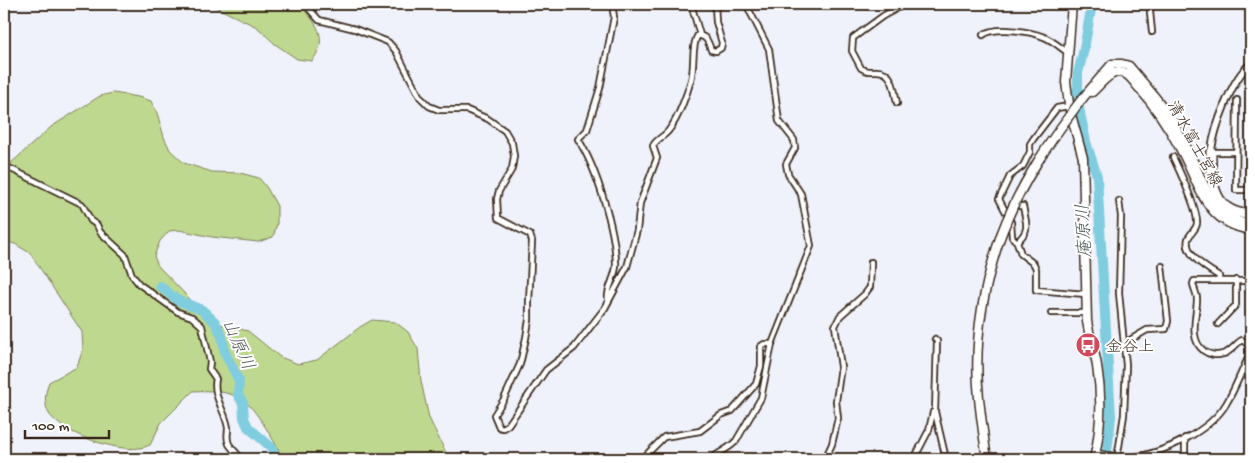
<svg xmlns="http://www.w3.org/2000/svg" width="1255" height="463" viewBox="0 0 1255 463" font-family="'Gochi Hand','Klee One',sans-serif">
<style>
.green{fill:#bfd88f;stroke:#7d8156}
.lines{fill:none;stroke-linecap:round;stroke-linejoin:round}
.river{stroke:#81cde0;stroke-width:10}
.minor-casing{stroke:#3b2a1e;stroke-width:8}
.tertiary-casing{stroke:#3b2a1e;stroke-width:9}
.primary-casing{stroke:#3b2a1e;stroke-width:11}
.motorway-casing{stroke:#3b2a1e;stroke-width:12}
.minor{stroke:#fff;stroke-width:4.5}
.tertiary{stroke:#fff;stroke-width:5.5}
.primary{stroke:#fff;stroke-width:8}
.motorway{stroke:#fff;stroke-width:9}
.primary-bridge-casing{stroke:#3b2a1e;stroke-width:11;stroke-linecap:butt}
.primary-bridge{stroke:#fff;stroke-width:8}
.labels{text-anchor:middle;stroke-width:4;stroke-linejoin:round;paint-order:stroke}
.street-label{font-size:16px;fill:#3b2a1e;stroke:#fff}
.poi-label{font-size:16px;fill:#3b2a1e;stroke:#fff;text-anchor:start}
.water-label{font-size:18px;font-style:italic;fill:#505b58;stroke:#fff}
</style>
<rect width="100%" height="100%" fill="#eff1fb"/>
<filter id="ink" filterUnits="userSpaceOnUse"><feTurbulence type="fractalNoise" baseFrequency=".02" numOctaves="2"/><feDisplacementMap in="SourceGraphic" scale="10" xChannelSelector="R" yChannelSelector="G"/><feConvolveMatrix kernelMatrix="1 2 1 2 8 2 1 2 1" color-interpolation-filters="sRGB"/></filter>
<g filter="url(#ink)">
<path class="green" d="M209 4H299C316 23 330 37 312 61L297 59 275 44 257 27Z
M113 93 138 97 151 101 157 113 164 137 170 150 184 163 212 172 240 173 259 178 267 188 277 206V224L273 237 258 242 212 237 179 230 169 231 160 241 154 256 158 266 184 293 199 312 212 322 248 331 280 357 298 364 317 360 360 327 372 320 395 322 408 332 418 349 421 381 429 418 449 459H283C277 445 255 407 242 399 228 391 208 390 193 391L161 423 150 445C147 446 143 448 139 448 117 452 59 433 48 412 44 402 45 392 49 382L77 367 83 349 82 332 30 253 15 244 4 241V172L9 165 51 127 100 96Z"/>
<g class="lines">
<path class="river" d="M1092 4 1084 49 1078 73V103L1086 142 1097 176 1111 417 1106 459
M160 286 177 300 202 310 215 322 222 336 225 353 239 381 238 395 243 403 244 418 248 427 271 447 276 459"/>
<defs>
<path id="minor" d="M305 4 319 20 355 29 388 42 396 51 420 97 429 106 439 110H467L488 119 505 131 512 143 514 156 512 169 499 191 497 199 498 218 530 235 532 241 529 302V320L526 338 520 364 504 399 494 415 499 427 503 428 508 425 546 370 574 348 605 308 627 267 637 230 640 203 657 158 653 146C656 139 664 137 669 130 678 119 687 94 691 80 695 66 691 45 698 35 707 37 708 41 711 50L716 51 721 48 722 43 716 22 715 4
M691 4 700 35
M1151 4 1150 12 1152 32
M983 35C995 26 1030 31 1044 37 1052 40 1060 47 1067 52
M1237 100 1236 190H1251
M897 103C894 91 894 71 877 71 870 71 867 72 861 68L852 51 853 38 883 16 905 4
M1069 106 1057 108 1034 138 1030 144V152L1023 166 1010 176 999 199 1011 222 1012 237 1017 242 1021 254 1034 264 1036 269V290L1086 294
M1211 152H1236
M1173 157C1179 170 1198 209 1197 223 1197 229 1190 233 1188 239 1184 255 1208 269 1219 276V280
M5 166 82 204 91 221 97 225 100 232 125 255 132 275 139 284 178 312 192 317 202 326 210 362 209 369 216 379C212 396 226 412 228 428 228 434 226 438 229 444 232 449 238 454 241 459
M1017 242C1031 229 1026 224 1023 206H1019
M1251 281H1194L1193 284C1194 289 1197 294 1197 299 1197 315 1188 339 1204 351 1209 355 1217 356 1223 354 1231 352 1235 344 1242 340L1251 346
M608 300C606 287 617 277 616 263 615 229 597 169 578 139L587 130 600 88 614 17 612 4
M1051 313H1087
M1218 324 1236 305V280
M935 339 937 341 935 412 946 459
M1125 343 1147 330 1166 329 1168 321 1162 266
M1185 438V459
M1096 453C1108 455 1121 458 1134 457 1164 453 1210 431 1226 404 1236 388 1242 369 1251 352
M642 459 664 437 700 431 721 415 732 411 756 384 761 366V346L764 344H772
M711 459C719 452 729 449 736 441L761 398 772 344 811 246 801 194 788 174 786 164 795 148 794 140 779 121 769 49 746 4
M825 459 832 444 838 418 836 401 841 367 835 326 840 316 865 294 870 287 871 262
M914 459 929 430 933 412H935
M1117 459 1124 415 1126 365 1119 293 1121 216 1119 201"/>
<path id="tertiary" d="M1211 152C1214 130 1232 76 1251 64"/>
<path id="primary" d="M1072 4 1066 82 1070 111 1083 158 1087 321C1089 336 1095 351 1097 366 1102 396 1101 430 1094 459
M1092 92C1099 86 1109 72 1119 72 1128 72 1133 81 1139 88 1155 106 1168 126 1180 148 1200 183 1203 223 1251 230
M1082 99 1112 64H1122L1129 66C1143 83 1159 100 1170 118 1179 132 1186 147 1194 163 1206 190 1217 221 1251 224
M987 459C984 439 981 418 979 398 973 342 983 287 1001 235"/>
<path id="motorway" d="M1211 152C1210 181 1214 215 1251 214"/>
</defs>
<use href="#minor" class="minor-casing"/>
<use href="#tertiary" class="tertiary-casing"/>
<use href="#primary" class="primary-casing"/>
<use href="#motorway" class="motorway-casing"/>
<use href="#minor" class="minor"/>
<use href="#tertiary" class="tertiary"/>
<use href="#primary" class="primary"/>
<use href="#motorway" class="motorway"/>
<defs>
<path id="primary-bridge" d="M1001 235C1020 184 1049 142 1082 99"/>
</defs>
<use href="#primary-bridge" class="primary-bridge-casing"/>
<use href="#primary-bridge" class="primary-bridge"/>
</g>
</g>
<defs>
<symbol id="bus-disc" viewBox="-11 -11 22 22"><circle r="9.5" fill="#d1495b" stroke="#fff"/><path d="M-5-6H5V4H4V6H2V4H-2V6H-4V4H-5ZM-3.5-4V0h7V-4ZM-3.5 1.2v1.5H-2V1.2ZM2 1.2v1.5H3.5V1.2Z" fill="#fff"/></symbol>
</defs>
<g fill-rule="evenodd">
<use href="#bus-disc" x="1074" y="331" width="28" height="28"/>
</g>
<g class="labels">
<g class="street-label">
<text transform="translate(1196 143) rotate(61)" y="6">清水富士宮線</text>
</g>
<g class="poi-label">
<text x="1106" y="351">金谷上</text>
</g>
<g class="water-label">
<text transform="translate(1083 231) rotate(-93)" y="6">庵原川</text>
<text transform="translate(239 344) rotate(66)" y="6">山原川</text>
</g>
</g>
<rect width="1255" height="463" fill="none" stroke="#fff" stroke-width="20"/>
<rect x="10" y="10" width="1235" height="443" fill="none" stroke="#3b2a1e" stroke-width="2" filter="url(#ink)"/>
<path d="M25 430v8h84v-8" fill="none" stroke="#3b2a1e" stroke-width="2.5"/>
<text x="32" y="430" font-size="15" fill="#3b2a1e" stroke="#ffffff" stroke-width="4" paint-order="stroke">100 m</text>
</svg>
